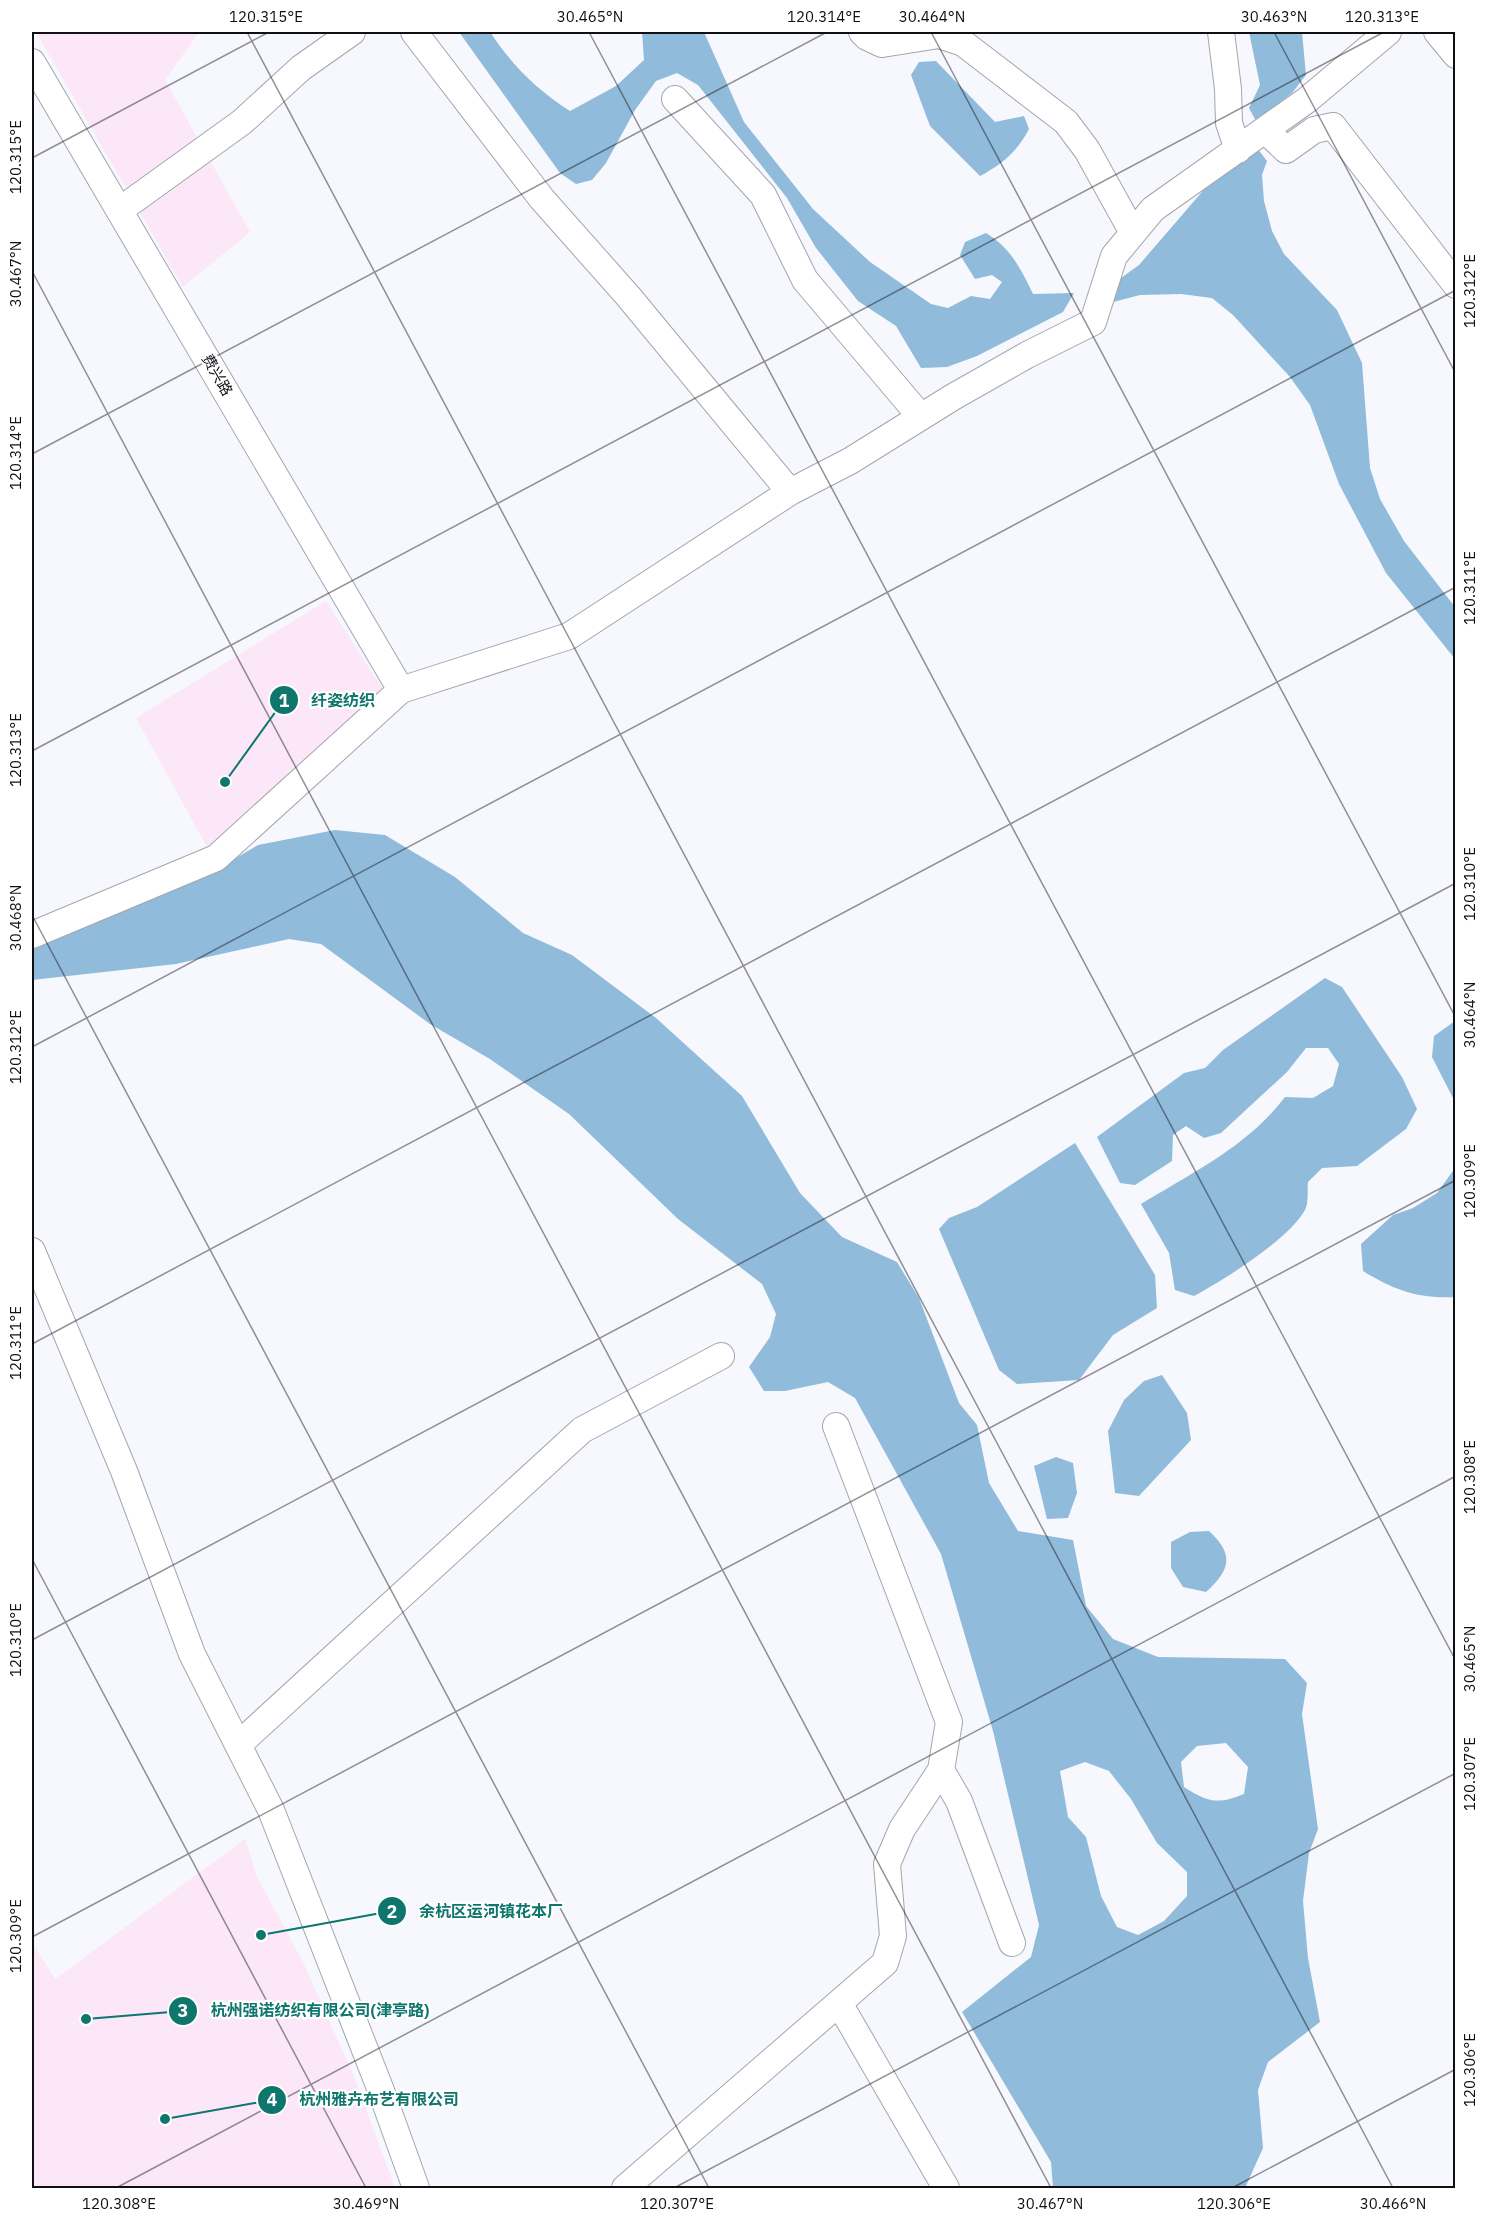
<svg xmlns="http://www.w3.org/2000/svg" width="1487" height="2220" viewBox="0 0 1487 2220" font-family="'IBM Plex Sans','Noto Sans SC',sans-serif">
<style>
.industrial{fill:#fbe7f7}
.water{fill:#90bbdb;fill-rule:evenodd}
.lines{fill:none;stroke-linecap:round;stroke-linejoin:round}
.minor-casing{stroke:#a4a5af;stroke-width:28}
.minor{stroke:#fff;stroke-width:26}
.ticks{fill:none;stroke:#101014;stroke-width:1.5;stroke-opacity:0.45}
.labels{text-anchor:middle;stroke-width:4.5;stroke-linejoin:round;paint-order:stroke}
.street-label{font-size:15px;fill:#101014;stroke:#fff}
.leader{fill:none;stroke:#0f766e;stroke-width:2}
.callout-dot{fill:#0f766e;stroke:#fff;stroke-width:2}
.mark-label{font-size:18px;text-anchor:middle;font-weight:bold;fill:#fff}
.callout-label{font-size:16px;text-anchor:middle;font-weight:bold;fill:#0f766e;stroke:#fff;stroke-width:4.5;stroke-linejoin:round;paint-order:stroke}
.neatline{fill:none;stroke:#101014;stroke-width:2}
.ticks-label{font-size:15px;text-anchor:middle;fill:#101014}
</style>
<rect width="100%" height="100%" fill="#f7f7fe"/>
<path class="industrial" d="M36 32H199L165 80 250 232 183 287Z
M326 601 384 691 207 847 136 718Z
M245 1839 257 1877 303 1962 355 2079 395 2188H32V1942L55 1979Z"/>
<path class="water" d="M459 32H490C512 65 536 89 570 111L616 86 644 60 642 32H704L744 122 813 209 870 262 931 304 948 308 971 296 990 299 1002 282 992 275 975 279 960 255 965 242 986 233C1010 247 1021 269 1033 294L1074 293 1063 312 977 356 947 367 921 368 896 326 858 301 816 248 787 198 698 85 677 73 656 81 635 110 606 163 592 180 576 184 560 173Z
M1249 32H1302L1306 75 1292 93 1256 121 1249 108 1260 85Z
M936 61 995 122 1024 116 1029 129C1017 152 1002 164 980 176L930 126 911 75 919 62Z
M1257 148 1267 161 1262 175 1264 201 1272 231 1284 254 1337 310 1362 363 1370 468 1380 499 1404 541 1455 607V659L1386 573 1339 484 1310 405 1290 377 1233 315 1212 298 1181 294 1140 295 1102 305 1110 286 1139 265 1220 171Z
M335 830 385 835 455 877 523 933 572 955 656 1018 742 1096 800 1193 842 1237 897 1262 919 1298 959 1403 977 1425 989 1483 1018 1531 1073 1540 1086 1606 1113 1639 1158 1657 1285 1659 1307 1683 1302 1714 1318 1829 1309 1853 1303 1901 1308 1958 1320 2022 1268 2062 1258 2090 1263 2148 1245 2188H1053L1051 2162 962 2012 1031 1957 1039 1925 993 1731 941 1554 855 1398 828 1382 785 1391H764L749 1367 770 1337 776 1314 762 1284 678 1219 569 1114 490 1059 430 1024 321 944 289 939 176 964 32 980V944L212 872 258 845ZM1226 1743 1248 1767 1244 1794C1217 1805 1208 1802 1184 1787L1181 1762 1197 1746ZM1085 1762 1109 1771 1131 1799 1157 1843 1187 1872V1896L1164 1921 1138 1935 1117 1927 1101 1896 1086 1837 1068 1817 1060 1771Z
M1325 978 1342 987 1402 1077 1417 1109 1406 1129 1357 1166 1322 1168 1308 1182C1307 1190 1309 1203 1305 1210 1289 1239 1224 1280 1194 1296L1175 1290 1169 1253 1141 1204C1192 1173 1248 1146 1285 1097L1313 1098 1333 1086 1339 1064 1328 1048H1306L1287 1072 1221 1133 1204 1138 1186 1126 1173 1135 1172 1161 1135 1185 1120 1183 1097 1137 1184 1073 1205 1068 1223 1050Z
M1455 1021V1102L1432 1057 1434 1036Z
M1075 1143 1155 1275 1157 1308 1113 1335 1079 1380 1017 1384 999 1370 939 1229 949 1218 977 1207Z
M1455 1168V1297C1418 1299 1394 1290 1363 1271L1361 1244 1393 1215 1413 1208 1437 1193Z
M1162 1375 1187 1413 1191 1440 1139 1496 1115 1493 1108 1431 1124 1400 1144 1381Z
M1056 1457 1073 1463 1077 1493 1068 1518 1047 1519 1034 1466Z
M1209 1531C1235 1555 1230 1570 1206 1592L1183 1587 1171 1568V1542L1190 1532Z"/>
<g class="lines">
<defs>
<path id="minor" d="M414 32 542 199 628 296 790 492
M862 32 867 37 882 44 939 35 963 43 1066 122 1087 150 1133 233
M1221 32 1228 89 1229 123 1238 150
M1437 32 1456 55
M32 62 401 690
M675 99 763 195 805 280 921 417
M1265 130 1286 150 1314 130 1333 126 1456 285
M120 210 242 122 301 68 352 32
M32 935 216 858 401 690 569 636 790 492 850 461 953 397 1027 355 1093 322 1114 256 1153 209 1307 100 1388 32
M32 1251 124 1471 192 1654 271 1810 380 2088 416 2188
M238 1745 582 1430 721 1356
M941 1770 959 1801 1012 1943
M839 2003 946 2188
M625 2188 885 1963 893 1936 887 1864 902 1829 941 1770 949 1722 836 1426"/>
</defs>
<use href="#minor" class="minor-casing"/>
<use href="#minor" class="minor"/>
</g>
<path class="ticks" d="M247 32 1393 2188M589 32 1456 1661M931 32 1456 1018M1274 32 1456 374M32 158 269 32M32 271 1051 2188M32 454 827 32M32 751 1384 32M32 915 709 2188M32 1047 1456 290M32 1344 1456 587M32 1559 366 2188M32 1640 1456 883M32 1937 1456 1180M116 2188 1456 1476M674 2188 1456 1773M1232 2188 1456 2069"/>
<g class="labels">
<g class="street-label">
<text transform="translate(217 375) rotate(60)" y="5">费兴路</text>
</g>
</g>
<path class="leader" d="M225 782L284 700M261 1935L392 1911M86 2019L183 2011M165 2119L272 2100"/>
<g class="callout-dot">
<circle cx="225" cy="782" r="6"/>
<circle cx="261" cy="1935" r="6"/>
<circle cx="86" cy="2019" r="6"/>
<circle cx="165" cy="2119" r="6"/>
<circle cx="284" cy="700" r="15"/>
<circle cx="392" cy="1911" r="15"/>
<circle cx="183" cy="2011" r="15"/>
<circle cx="272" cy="2100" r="15"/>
</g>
<g class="mark-label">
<text x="284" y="707">1</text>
<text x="392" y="1918">2</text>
<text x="183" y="2017">3</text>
<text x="272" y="2106">4</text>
</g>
<g class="callout-label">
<text x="343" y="706">纤姿纺织</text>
<text x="491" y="1917">余杭区运河镇花本厂</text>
<text x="320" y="2016">杭州强诺纺织有限公司(津亭路)</text>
<text x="379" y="2105">杭州雅卉布艺有限公司</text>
</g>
<rect width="1487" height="2220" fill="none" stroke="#ffffff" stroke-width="66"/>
<rect x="33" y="33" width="1421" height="2154" class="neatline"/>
<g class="ticks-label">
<text x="266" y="22">120.315°E</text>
<text x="590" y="22">30.465°N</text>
<text x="824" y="22">120.314°E</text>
<text x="932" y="22">30.464°N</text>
<text x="1274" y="22">30.463°N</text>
<text x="1382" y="22">120.313°E</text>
<text transform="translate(16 157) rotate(-90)" y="5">120.315°E</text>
<text transform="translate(16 274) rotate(-90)" y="5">30.467°N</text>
<text transform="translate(1470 291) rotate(-90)" y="5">120.312°E</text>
<text transform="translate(16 453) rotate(-90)" y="5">120.314°E</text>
<text transform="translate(1470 588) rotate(-90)" y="5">120.311°E</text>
<text transform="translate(16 750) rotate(-90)" y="5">120.313°E</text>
<text transform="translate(1470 884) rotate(-90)" y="5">120.310°E</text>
<text transform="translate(16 918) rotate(-90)" y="5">30.468°N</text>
<text transform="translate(1470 1015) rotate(-90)" y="5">30.464°N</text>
<text transform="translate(16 1047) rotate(-90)" y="5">120.312°E</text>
<text transform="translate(1470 1181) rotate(-90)" y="5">120.309°E</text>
<text transform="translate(16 1343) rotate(-90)" y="5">120.311°E</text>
<text transform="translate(1470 1477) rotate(-90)" y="5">120.308°E</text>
<text transform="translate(16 1640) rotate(-90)" y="5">120.310°E</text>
<text transform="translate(1470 1659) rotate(-90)" y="5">30.465°N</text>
<text transform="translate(1470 1774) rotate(-90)" y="5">120.307°E</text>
<text transform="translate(16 1936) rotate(-90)" y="5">120.309°E</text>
<text transform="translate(1470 2070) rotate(-90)" y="5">120.306°E</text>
<text x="119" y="2209">120.308°E</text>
<text x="366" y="2209">30.469°N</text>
<text x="677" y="2209">120.307°E</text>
<text x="1050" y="2209">30.467°N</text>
<text x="1234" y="2209">120.306°E</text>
<text x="1393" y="2209">30.466°N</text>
</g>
</svg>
